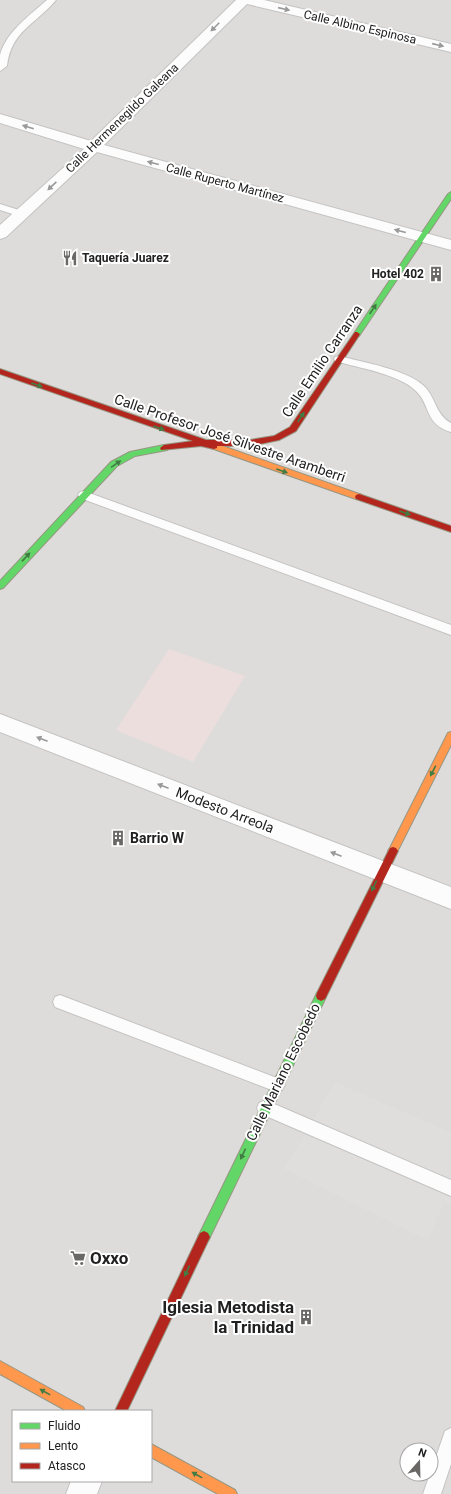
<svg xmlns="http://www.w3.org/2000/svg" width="451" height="1494" viewBox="0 0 451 1494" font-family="Roboto,sans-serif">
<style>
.residential{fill:#dedcdb;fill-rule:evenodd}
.commercial{fill:#ebdedd}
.parking{fill:#dfdedd}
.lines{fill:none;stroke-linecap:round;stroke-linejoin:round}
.lane-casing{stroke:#c4c3c2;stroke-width:2}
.street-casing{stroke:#c4c3c2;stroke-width:2}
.fast-casing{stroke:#979783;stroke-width:2}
.slow-casing{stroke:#979783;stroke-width:2}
.jam-casing{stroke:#979783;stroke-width:2}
.lane{fill:#fcfcfc;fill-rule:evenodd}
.street{fill:#fcfcfc;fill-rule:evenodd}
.fast{fill:#63d668;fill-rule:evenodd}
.slow{fill:#ff974d;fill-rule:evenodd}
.jam{fill:#b3261e;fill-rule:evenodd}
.oneway{fill:#999}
.oneway2{fill:#427c44}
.labels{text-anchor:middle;stroke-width:4;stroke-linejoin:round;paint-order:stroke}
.far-street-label{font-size:12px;fill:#212121;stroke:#fff}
.far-poi-label{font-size:12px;font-weight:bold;fill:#212121;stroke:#fff;text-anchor:start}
.street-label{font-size:14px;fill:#212121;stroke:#fff}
.poi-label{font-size:14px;font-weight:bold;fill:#212121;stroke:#fff;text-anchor:start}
.near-poi-label{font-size:17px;font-weight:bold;fill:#212121;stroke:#fff;text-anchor:start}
</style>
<rect width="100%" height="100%" fill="#eeecea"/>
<path class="residential" d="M0 0H451V1494H0ZM13 1411H151V1481H13ZM407 1450H431V1474H407Z"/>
<path class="commercial" d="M169 649 245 676 193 762 116 730Z"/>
<path class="parking" d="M335 1082 451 1133V1206L444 1203 428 1241 284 1169Z"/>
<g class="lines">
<defs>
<path id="lane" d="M47 0H56C36 24 11 31 7 66L0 71C0 66 0 60 0 55 6 32 30 15 47 0Z
M0 204 25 212 27 214 22 217 0 210Z
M339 356C362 362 409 370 425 387 436 399 436 415 451 423V432C424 424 431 405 416 391 399 374 359 368 335 361L334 359 335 357Z
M84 491 451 625V635L80 498 78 495 80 492Z
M60 995 277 1078 282 1080 285 1085 282 1090 277 1092 55 1007 53 1002 55 997Z
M265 1100 451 1180V1196L259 1113 257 1108 259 1103Z
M451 1428V1464L441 1494H423L445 1431Z"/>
<path id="street" d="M236 0H264L451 44V52L247 4 104 145 451 240V250L97 152 6 237 0 239V225L84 149 0 123V114L91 141Z
M0 714 451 887V909L0 732Z
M71 1481H102L97 1494H66Z"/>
<path id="fast" d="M451 192V199L359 336H355V332L448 194Z
M164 445 168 448 167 450 135 456 117 466 3 588 0 589V581L111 462 130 452Z
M321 991 325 993 326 996 325 999 208 1241 204 1243 200 1241 198 1237 200 1233 317 993Z"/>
<path id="slow" d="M214 443 362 495 363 497 362 499H356L211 448 210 446Z
M451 732V745L396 854 393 855 390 854 388 851 390 848 448 733Z
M0 1361 83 1407 85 1411H67L0 1374Z
M151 1444 235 1490 237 1494H218L151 1457Z"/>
<path id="jam" d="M355 332H357L360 334 296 431 279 440 250 446H217V448L214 449 201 446 161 450 160 448 164 445 193 441 0 374V369L206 440H250L274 436 290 427Z
M359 494 451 526V532L356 499 355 497 356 495Z
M393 847 396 848 398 851 325 999 321 1001 317 999 316 996 317 993 390 848Z
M204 1231 208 1233 210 1237 208 1241 127 1411H115L200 1233Z"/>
</defs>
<use href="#lane" class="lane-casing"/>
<use href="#street" class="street-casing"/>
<use href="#fast" class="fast-casing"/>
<use href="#slow" class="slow-casing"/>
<use href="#jam" class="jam-casing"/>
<use href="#lane" class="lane"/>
<use href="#street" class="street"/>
<use href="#fast" class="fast"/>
<use href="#slow" class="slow"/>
<use href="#jam" class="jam"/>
</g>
<defs><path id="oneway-solid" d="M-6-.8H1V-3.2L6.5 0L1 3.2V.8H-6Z"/></defs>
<g class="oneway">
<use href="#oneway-solid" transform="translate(284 9) rotate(13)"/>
<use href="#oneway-solid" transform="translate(215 27) rotate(135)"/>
<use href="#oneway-solid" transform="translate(438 45) rotate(13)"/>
<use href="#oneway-solid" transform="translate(28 127) rotate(-163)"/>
<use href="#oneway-solid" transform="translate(153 163) rotate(-165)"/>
<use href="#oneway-solid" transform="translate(52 186) rotate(137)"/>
<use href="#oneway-solid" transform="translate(400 231) rotate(-165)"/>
<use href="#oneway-solid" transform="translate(42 739) rotate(-159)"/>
<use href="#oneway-solid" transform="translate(163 786) rotate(-159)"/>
<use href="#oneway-solid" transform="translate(336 854) rotate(-159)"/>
</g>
<g class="oneway2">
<use href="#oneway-solid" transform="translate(373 309) rotate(-56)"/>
<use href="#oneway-solid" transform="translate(37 385) rotate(20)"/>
<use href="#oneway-solid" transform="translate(301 417) rotate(-57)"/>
<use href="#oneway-solid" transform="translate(159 428) rotate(20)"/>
<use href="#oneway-solid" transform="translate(116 464) rotate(-35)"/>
<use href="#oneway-solid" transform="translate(282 471) rotate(19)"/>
<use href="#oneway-solid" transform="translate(405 513) rotate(19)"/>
<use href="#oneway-solid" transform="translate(26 557) rotate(-47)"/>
<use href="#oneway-solid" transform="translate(433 771) rotate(117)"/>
<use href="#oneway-solid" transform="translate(374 886) rotate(116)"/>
<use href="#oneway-solid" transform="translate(243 1154) rotate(115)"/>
<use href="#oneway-solid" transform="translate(187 1271) rotate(115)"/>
<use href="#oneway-solid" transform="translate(45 1392) rotate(-151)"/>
<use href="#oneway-solid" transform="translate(197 1475) rotate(-151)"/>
</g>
<defs>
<symbol id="restaurant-bare" viewBox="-9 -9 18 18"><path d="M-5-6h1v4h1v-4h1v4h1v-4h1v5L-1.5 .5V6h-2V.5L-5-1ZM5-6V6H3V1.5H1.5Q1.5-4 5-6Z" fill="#696867" stroke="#fff" stroke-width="2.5" paint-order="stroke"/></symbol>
<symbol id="building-bare" viewBox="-9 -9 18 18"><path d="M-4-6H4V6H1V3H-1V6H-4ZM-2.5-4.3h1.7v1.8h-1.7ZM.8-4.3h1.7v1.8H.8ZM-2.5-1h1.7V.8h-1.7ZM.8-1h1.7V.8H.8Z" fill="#696867" stroke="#fff" stroke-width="2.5" paint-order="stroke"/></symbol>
<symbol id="supermarket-bare" viewBox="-9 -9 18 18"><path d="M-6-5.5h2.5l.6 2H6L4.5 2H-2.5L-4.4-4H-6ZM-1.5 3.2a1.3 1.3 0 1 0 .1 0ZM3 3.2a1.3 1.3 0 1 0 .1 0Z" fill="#696867" stroke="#fff" stroke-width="2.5" paint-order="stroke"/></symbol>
</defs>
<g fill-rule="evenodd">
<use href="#restaurant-bare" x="59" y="247" width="22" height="22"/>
<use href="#building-bare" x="425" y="263" width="22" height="22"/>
<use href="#building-bare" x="107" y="827" width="22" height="22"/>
<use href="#supermarket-bare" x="67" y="1247" width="22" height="22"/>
<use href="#building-bare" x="295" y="1306" width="22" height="22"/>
</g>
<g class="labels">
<g class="far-street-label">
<text transform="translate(360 27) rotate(13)" y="4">Calle Albino Espinosa</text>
<text transform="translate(122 118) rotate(-44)" y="4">Calle Hermenegildo Galeana</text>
<text transform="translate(225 183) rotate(15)" y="4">Calle Ruperto Martínez</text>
</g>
<g class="far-poi-label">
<text x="82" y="262">Taquería Juarez</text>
<text x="424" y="278" text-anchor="end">Hotel 402</text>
</g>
<g class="street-label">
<text transform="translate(322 361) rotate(-56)" y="5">Calle Emilio Carranza</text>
<text transform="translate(230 438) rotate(19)" y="5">Calle Profesor José Silvestre Aramberri</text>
<text transform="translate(225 810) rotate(21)" y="5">Modesto Arreola</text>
<text transform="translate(283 1072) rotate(-64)" y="5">Calle Mariano Escobedo</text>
</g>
<g class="poi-label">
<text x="130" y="843">Barrio W</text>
</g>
<g class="near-poi-label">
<text x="90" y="1264">Oxxo</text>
<text x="294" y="1313" text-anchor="end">Iglesia Metodista<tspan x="294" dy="20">la Trinidad</tspan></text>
</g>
</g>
<rect x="12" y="1410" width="140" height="72" fill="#ffffff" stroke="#a6a6a6"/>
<rect x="20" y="1423" width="20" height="6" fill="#63d668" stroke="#a6a6a6"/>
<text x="48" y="1430" font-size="12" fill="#212121">Fluido</text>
<rect x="20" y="1443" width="20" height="6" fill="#ff974d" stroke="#a6a6a6"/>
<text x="48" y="1450" font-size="12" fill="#212121">Lento</text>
<rect x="20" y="1463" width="20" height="6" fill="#b3261e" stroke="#a6a6a6"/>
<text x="48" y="1470" font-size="12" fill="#212121">Atasco</text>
<g transform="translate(419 1462) rotate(20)"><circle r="19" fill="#ffffff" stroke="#a6a6a6"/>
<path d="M0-3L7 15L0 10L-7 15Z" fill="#696867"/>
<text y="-6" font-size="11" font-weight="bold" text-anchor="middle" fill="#212121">N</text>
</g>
</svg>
